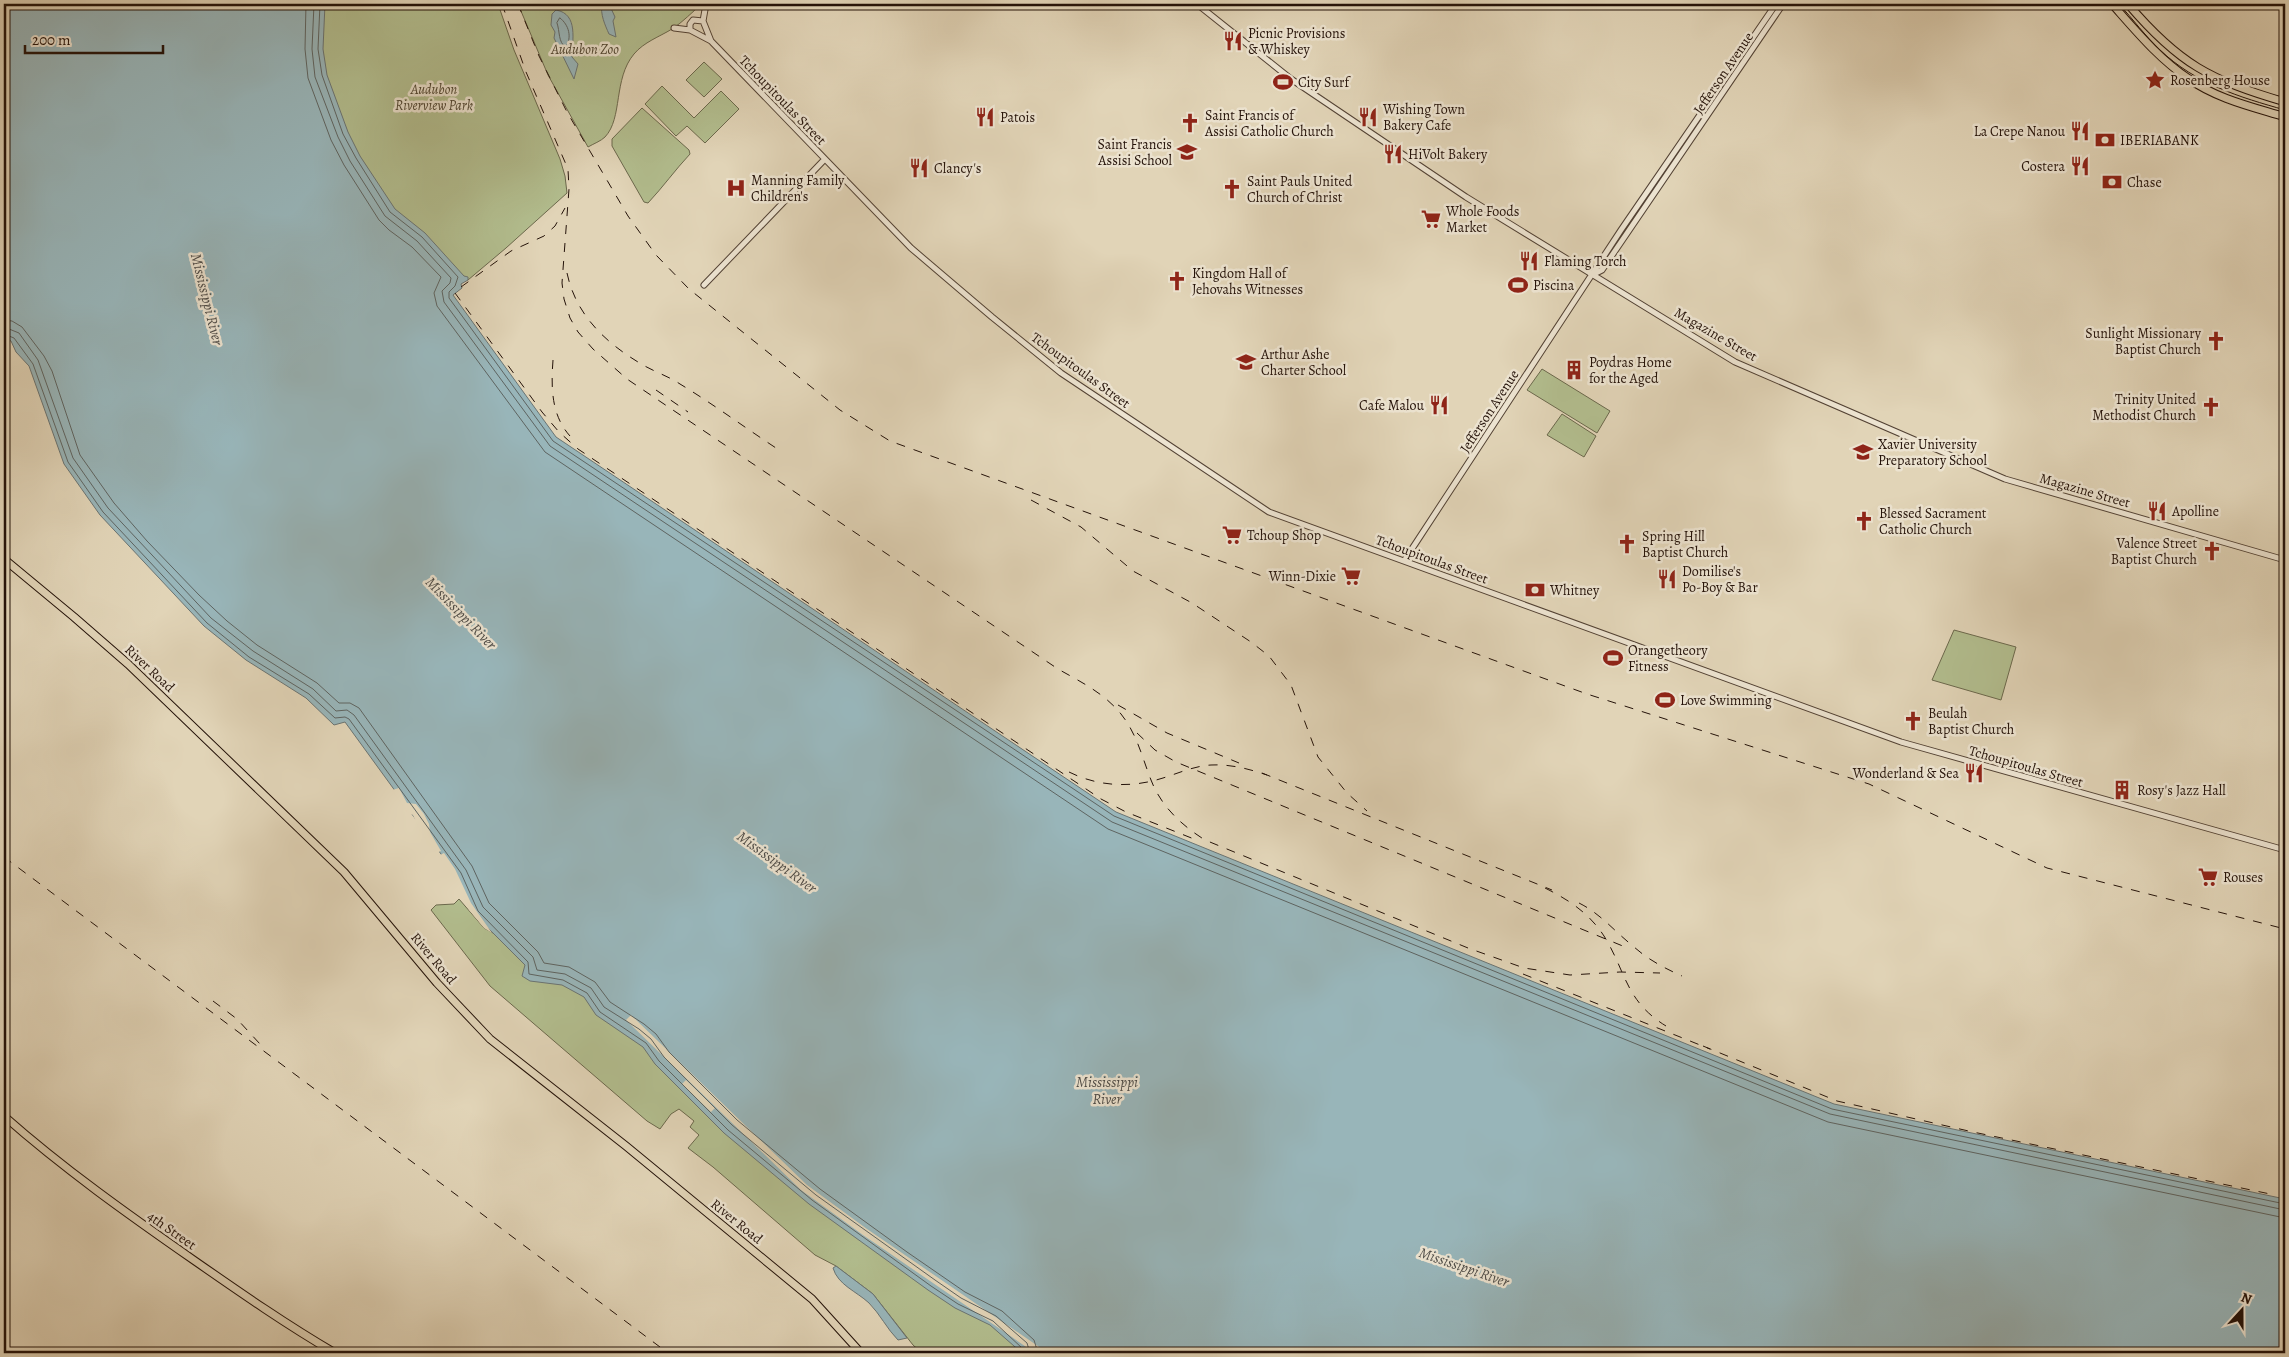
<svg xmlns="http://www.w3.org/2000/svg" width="2289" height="1357" viewBox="0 0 2289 1357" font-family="Alegreya,serif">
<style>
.green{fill:#b2bd8e;stroke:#6b684c}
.water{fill:#98b5b9;stroke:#6a7473}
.pier{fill:#e1d4b7}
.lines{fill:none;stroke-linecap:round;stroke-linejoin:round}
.shore{stroke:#5e6461;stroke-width:1}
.minor-casing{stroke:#534234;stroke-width:7}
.major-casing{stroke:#241209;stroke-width:9}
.minor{stroke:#ece3d0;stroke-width:5}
.major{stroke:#e1d4b7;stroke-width:7}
.tram{stroke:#241209;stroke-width:1}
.rail{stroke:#241209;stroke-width:1;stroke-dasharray:9 9;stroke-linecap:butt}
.labels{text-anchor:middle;stroke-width:5;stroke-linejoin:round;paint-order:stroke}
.poi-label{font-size:14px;fill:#241209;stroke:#ece3d0;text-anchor:start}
.park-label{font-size:14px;font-style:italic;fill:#4f4531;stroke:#ece3d0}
.street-label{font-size:14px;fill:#241209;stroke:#ece3d0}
.water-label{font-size:15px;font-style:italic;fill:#4d4b47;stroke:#ece3d0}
</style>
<rect width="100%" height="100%" fill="#e1d4b7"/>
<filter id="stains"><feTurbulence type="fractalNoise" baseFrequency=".004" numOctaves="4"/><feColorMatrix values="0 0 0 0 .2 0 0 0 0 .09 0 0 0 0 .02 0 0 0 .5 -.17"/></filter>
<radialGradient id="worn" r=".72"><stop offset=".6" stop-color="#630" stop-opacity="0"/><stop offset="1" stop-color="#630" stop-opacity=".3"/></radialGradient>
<path class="green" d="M325 4H498L514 50 560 159 565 176 567 193 506 248 468 280 426 261 307 86Z
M518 4H702C692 12 683 22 672 29 659 37 644 42 634 54 613 79 623 118 605 137 601 141 593 144 588 147L548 75Z
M704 62 722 79 704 97 686 80Z
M662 86 694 118 721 91 739 109 705 143 687 126 676 136 645 104Z
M642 108 689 150 690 154C675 170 663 187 648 203L644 202 612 146V139Z
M1542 369 1610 411 1597 433 1527 390Z
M1562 414 1596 436 1584 457 1547 435Z
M1954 630 2016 647 2001 700 1932 680Z
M459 899 484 928 564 972 629 1034 1027 1353H922L913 1345 873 1294 836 1266 815 1255 713 1167 688 1148 699 1135 690 1127 694 1121 679 1109 671 1114 660 1129 647 1121 490 986 431 910 436 905 454 904Z"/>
<path class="water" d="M4 4H325L323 49 327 75 348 132 360 156 395 209 425 233 464 276 468 277V280L461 284 462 288 453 295 556 437 1116 812 1834 1104 2285 1199V1353H1022L990 1325 955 1308 928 1290 809 1204 724 1133 655 1064 643 1047 596 1015 584 997 562 985 530 981 522 976 525 965 474 914 457 876 345 722 334 725 306 698 246 660 204 626 100 515 64 464 29 366 16 352 11 341 4 338Z
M602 4H609L615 17 613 21 616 37 609 34C605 25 600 14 602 4Z
M556 10C579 14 572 41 572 57L578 64 574 79 554 38 555 32 551 25 552 14Z
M836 1266 873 1294 907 1338 898 1340C887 1329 880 1314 869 1303 856 1291 838 1285 833 1268Z"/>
<path class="pier" d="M399 788 407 803 416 804 424 814 429 824 430 832 441 851 436 853 419 829 413 815 407 812 392 790Z
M444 853 455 869 471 903 492 933 484 928 469 910 455 878 438 856Z
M631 1015 807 1185 867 1229 1048 1353H1035L863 1235 801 1190 626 1020Z
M686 1080 715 1108 711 1112 682 1084Z"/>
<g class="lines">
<path class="shore" d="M306 4 305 49 308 78 331 140 344 165 379 220 389 230 412 247 441 277 434 293 437 306 545 452 1108 829 1828 1122 2285 1218
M314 4 312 49 315 77 338 137 350 161 385 216 417 241 451 278 450 283 442 291 444 302 550 446 1112 822 1830 1114 2285 1210
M320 4 318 49 322 75 343 134 356 158 390 212 422 237 458 277 455 286 449 292V298L553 441 1114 816 1832 1109 2285 1204
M560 18C569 25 572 37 566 47 558 43 560 31 557 23Z
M4 320 12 321 22 327 44 356 52 371 80 455 114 503 147 541 199 595 227 621 257 645 317 683 339 703H350L359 708 472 866 489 903 538 952 544 963 569 967 595 982 610 1002 644 1024 656 1034 669 1052 737 1120 820 1189 907 1252 965 1292 1002 1311 1034 1340 1038 1353
M4 327 19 333 38 360 73 458 108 508 211 618 253 651 313 689 336 711 347 710 354 715 466 870 483 907 533 957 537 970 565 974 591 988 604 1007 639 1029 651 1039 664 1057 732 1125 816 1195 935 1280 961 1298 996 1316 1027 1343 1030 1353
M4 334 14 338 33 364 68 462 103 512 207 623 249 657 309 694 335 718 345 717 349 719 461 873 478 911 528 962 529 974 563 980 587 993 600 1012 646 1043 659 1061 728 1130 812 1200 931 1286 958 1304 993 1321 1022 1348 1024 1353"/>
<defs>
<path id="minor" d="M706 4 703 21 711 41
M1197 4 1291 79 1466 197 1735 362 2005 479 2285 560
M674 28 690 30 711 41 911 248 992 317 1061 373 1269 512 1901 742 2285 850
M690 30V24L693 20 703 21
M1594 274 1602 270 1783 4
M704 285 824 160
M1404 561 1621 230 1776 4"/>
<path id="major" d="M2112 4C2136 31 2159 59 2189 79 2217 99 2253 107 2285 117
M2128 4C2179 64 2210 80 2285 102
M4 559 74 617 128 664 344 872 437 983 490 1039 626 1146 812 1299 861 1353
M4 1116C64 1169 129 1215 195 1261 241 1293 287 1325 335 1353"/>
</defs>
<use href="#minor" class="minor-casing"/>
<use href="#major" class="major-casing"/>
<use href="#minor" class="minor"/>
<use href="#major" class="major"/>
<path class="tram" d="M2119 4C2133 19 2145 36 2160 50 2196 84 2239 97 2285 110"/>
<path class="rail" d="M502 4 526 72 568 169 569 189 562 283 564 299 570 318 578 332 593 349 627 379 661 402 1058 669C1081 682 1104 693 1121 714 1137 734 1142 757 1151 780 1161 806 1181 825 1205 840L1468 948 1524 968 1570 975 1620 972 1660 973
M518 4 539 56 567 112 628 216 656 255 689 289 840 410 890 441 1587 694 1869 784 2047 868 2285 929
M567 273C576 316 607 344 643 365 655 372 668 376 680 384 713 404 744 427 776 448
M461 287 511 251 544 236 555 226 565 208
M455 293 542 412 559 432 578 449 1101 799 1126 812 1199 841
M553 360C551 387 551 415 570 436
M656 390 688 412
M1031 500 1081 527 1133 571 1192 603 1251 642 1269 656 1291 685 1318 757 1347 793 1367 811
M1118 705 1167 733 1239 763
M1137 733 1155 750 1176 762 1630 949
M1069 772C1099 787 1132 788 1163 778 1179 773 1194 766 1211 765 1231 764 1249 769 1267 775
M1262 773 1552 890
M4 857 668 1353
M1545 888C1569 900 1589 913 1604 936 1626 971 1625 1001 1666 1026
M1579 903C1601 914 1614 931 1633 946 1647 959 1664 968 1682 976
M1523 974 1710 1049
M213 1001 237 1019 260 1044
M1703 1046 1837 1101 1973 1132 2275 1195"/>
</g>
<defs>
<symbol id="restaurant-bare" viewBox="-9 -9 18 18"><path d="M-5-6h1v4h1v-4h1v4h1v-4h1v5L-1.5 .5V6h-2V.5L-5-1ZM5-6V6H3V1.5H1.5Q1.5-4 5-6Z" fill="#8f2418" stroke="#ece3d0" stroke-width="2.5" paint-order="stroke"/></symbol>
<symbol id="sight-bare" viewBox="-9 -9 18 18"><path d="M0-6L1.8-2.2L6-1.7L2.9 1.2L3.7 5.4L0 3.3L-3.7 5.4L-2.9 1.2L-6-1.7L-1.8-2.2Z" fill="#8f2418" stroke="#ece3d0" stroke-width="2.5" paint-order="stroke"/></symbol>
<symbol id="stadium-bare" viewBox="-9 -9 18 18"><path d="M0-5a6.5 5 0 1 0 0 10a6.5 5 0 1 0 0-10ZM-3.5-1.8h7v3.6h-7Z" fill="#8f2418" stroke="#ece3d0" stroke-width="2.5" paint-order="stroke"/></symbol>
<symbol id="church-bare" viewBox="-9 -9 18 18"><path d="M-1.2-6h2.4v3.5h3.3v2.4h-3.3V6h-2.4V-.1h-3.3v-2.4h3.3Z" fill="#8f2418" stroke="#ece3d0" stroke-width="2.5" paint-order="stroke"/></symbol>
<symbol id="bank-bare" viewBox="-9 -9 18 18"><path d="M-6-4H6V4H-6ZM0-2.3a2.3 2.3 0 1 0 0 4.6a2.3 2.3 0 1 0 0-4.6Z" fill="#8f2418" stroke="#ece3d0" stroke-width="2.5" paint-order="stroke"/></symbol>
<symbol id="school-bare" viewBox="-9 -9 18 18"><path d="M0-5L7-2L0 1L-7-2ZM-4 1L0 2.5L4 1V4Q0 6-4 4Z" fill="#8f2418" stroke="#ece3d0" stroke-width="2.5" paint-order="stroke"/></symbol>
<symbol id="hospital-bare" viewBox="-9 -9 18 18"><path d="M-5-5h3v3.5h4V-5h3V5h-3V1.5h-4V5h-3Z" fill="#8f2418" stroke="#ece3d0" stroke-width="2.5" paint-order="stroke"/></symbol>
<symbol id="supermarket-bare" viewBox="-9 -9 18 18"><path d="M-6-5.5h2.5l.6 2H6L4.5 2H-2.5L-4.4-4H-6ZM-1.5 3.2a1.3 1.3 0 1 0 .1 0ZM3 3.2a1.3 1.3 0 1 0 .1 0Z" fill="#8f2418" stroke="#ece3d0" stroke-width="2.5" paint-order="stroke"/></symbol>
<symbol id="building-bare" viewBox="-9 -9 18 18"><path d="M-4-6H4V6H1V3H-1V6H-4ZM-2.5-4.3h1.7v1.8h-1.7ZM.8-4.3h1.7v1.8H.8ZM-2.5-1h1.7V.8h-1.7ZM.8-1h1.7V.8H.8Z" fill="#8f2418" stroke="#ece3d0" stroke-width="2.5" paint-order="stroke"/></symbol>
</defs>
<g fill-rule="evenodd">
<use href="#restaurant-bare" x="1219" y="27" width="28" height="28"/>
<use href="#sight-bare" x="2141" y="66" width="28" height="28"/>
<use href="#stadium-bare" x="1269" y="68" width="28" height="28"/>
<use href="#restaurant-bare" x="971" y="103" width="28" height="28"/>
<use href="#restaurant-bare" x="1354" y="103" width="28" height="28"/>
<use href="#church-bare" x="1176" y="109" width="28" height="28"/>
<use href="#restaurant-bare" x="2066" y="117" width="28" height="28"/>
<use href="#bank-bare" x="2091" y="126" width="28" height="28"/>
<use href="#school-bare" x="1173" y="138" width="28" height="28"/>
<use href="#restaurant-bare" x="1379" y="140" width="28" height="28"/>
<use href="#restaurant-bare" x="2066" y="152" width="28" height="28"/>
<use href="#restaurant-bare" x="905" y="154" width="28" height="28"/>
<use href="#bank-bare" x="2098" y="168" width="28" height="28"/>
<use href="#hospital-bare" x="722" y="174" width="28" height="28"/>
<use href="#church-bare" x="1218" y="175" width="28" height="28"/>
<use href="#supermarket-bare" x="1417" y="205" width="28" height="28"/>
<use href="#restaurant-bare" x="1515" y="247" width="28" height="28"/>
<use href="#church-bare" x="1163" y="267" width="28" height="28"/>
<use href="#stadium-bare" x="1504" y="271" width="28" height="28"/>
<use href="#church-bare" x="2202" y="327" width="28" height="28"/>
<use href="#school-bare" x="1232" y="348" width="28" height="28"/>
<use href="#building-bare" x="1560" y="356" width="28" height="28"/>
<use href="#restaurant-bare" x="1425" y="391" width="28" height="28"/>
<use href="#church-bare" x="2197" y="393" width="28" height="28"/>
<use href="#school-bare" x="1849" y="438" width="28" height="28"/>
<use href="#restaurant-bare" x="2143" y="497" width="28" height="28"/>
<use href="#church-bare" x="1850" y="507" width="28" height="28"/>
<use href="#supermarket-bare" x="1218" y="521" width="28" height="28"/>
<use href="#church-bare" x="1613" y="530" width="28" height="28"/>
<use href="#church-bare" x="2198" y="537" width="28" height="28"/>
<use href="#supermarket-bare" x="1337" y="562" width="28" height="28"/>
<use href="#restaurant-bare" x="1653" y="565" width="28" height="28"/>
<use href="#bank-bare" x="1521" y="576" width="28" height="28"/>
<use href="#stadium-bare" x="1599" y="644" width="28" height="28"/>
<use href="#stadium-bare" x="1651" y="686" width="28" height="28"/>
<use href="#church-bare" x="1899" y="707" width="28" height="28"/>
<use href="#restaurant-bare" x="1960" y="759" width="28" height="28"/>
<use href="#building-bare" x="2108" y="776" width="28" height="28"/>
<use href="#supermarket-bare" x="2194" y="863" width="28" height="28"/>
</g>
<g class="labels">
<g class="poi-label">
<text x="1248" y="38">Picnic Provisions<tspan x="1248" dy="16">&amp; Whiskey</tspan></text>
<text x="2170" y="85">Rosenberg House</text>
<text x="1298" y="87">City Surf</text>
<text x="1383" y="114">Wishing Town<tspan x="1383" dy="16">Bakery Cafe</tspan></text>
<text x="1205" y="120">Saint Francis of<tspan x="1205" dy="16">Assisi Catholic Church</tspan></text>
<text x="1000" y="122">Patois</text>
<text x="2065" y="136" text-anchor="end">La Crepe Nanou</text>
<text x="2120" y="145">IBERIABANK</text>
<text x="1172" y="149" text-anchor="end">Saint Francis<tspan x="1172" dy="16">Assisi School</tspan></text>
<text x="1408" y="159">HiVolt Bakery</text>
<text x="2065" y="171" text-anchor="end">Costera</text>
<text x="934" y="173">Clancy's</text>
<text x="751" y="185">Manning Family<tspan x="751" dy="16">Children's</tspan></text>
<text x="1247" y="186">Saint Pauls United<tspan x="1247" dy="16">Church of Christ</tspan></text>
<text x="2127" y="187">Chase</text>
<text x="1446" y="216">Whole Foods<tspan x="1446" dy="16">Market</tspan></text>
<text x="1544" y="266">Flaming Torch</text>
<text x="1192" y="278">Kingdom Hall of<tspan x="1192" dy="16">Jehovahs Witnesses</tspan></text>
<text x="1533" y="290">Piscina</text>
<text x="2201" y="338" text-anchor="end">Sunlight Missionary<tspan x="2201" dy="16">Baptist Church</tspan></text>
<text x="1261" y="359">Arthur Ashe<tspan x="1261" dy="16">Charter School</tspan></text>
<text x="1589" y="367">Poydras Home<tspan x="1589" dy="16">for the Aged</tspan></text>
<text x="2196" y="404" text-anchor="end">Trinity United<tspan x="2196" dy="16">Methodist Church</tspan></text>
<text x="1424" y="410" text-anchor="end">Cafe Malou</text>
<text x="1878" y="449">Xavier University<tspan x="1878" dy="16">Preparatory School</tspan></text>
<text x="2172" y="516">Apolline</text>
<text x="1879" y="518">Blessed Sacrament<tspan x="1879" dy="16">Catholic Church</tspan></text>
<text x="1247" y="540">Tchoup Shop</text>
<text x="1642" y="541">Spring Hill<tspan x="1642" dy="16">Baptist Church</tspan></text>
<text x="2197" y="548" text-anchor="end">Valence Street<tspan x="2197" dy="16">Baptist Church</tspan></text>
<text x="1682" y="576">Domilise's<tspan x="1682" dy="16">Po-Boy &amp; Bar</tspan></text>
<text x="1336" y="581" text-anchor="end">Winn-Dixie</text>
<text x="1550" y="595">Whitney</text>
<text x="1628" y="655">Orangetheory<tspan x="1628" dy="16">Fitness</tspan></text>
<text x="1680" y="705">Love Swimming</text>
<text x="1928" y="718">Beulah<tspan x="1928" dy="16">Baptist Church</tspan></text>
<text x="1959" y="778" text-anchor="end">Wonderland &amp; Sea</text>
<text x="2137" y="795">Rosy's Jazz Hall</text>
<text x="2223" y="882">Rouses</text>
</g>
<g class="park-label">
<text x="585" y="54">Audubon Zoo</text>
<text x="434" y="94">Audubon<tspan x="434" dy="16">Riverview Park</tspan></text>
</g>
<g class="street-label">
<text transform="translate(1723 73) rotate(-56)" y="5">Jefferson Avenue</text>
<text transform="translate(783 100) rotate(46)" y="5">Tchoupitoulas Street</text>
<text transform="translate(1716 334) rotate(30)" y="5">Magazine Street</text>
<text transform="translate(1081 370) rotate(36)" y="5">Tchoupitoulas Street</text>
<text transform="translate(1489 411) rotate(-57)" y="5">Jefferson Avenue</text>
<text transform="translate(2085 490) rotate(16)" y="5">Magazine Street</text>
<text transform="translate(1432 559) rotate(20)" y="5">Tchoupitoulas Street</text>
<text transform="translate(150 668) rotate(43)" y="5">River Road</text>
<text transform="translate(2026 766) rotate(16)" y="5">Tchoupitoulas Street</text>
<text transform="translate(434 958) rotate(50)" y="5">River Road</text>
<text transform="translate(737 1221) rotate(39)" y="5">River Road</text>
<text transform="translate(172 1230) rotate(35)" y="5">4th Street</text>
</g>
<g class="water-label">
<text transform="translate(207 299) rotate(76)" y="5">Mississippi River</text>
<text transform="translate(461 613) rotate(46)" y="5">Mississippi River</text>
<text transform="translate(777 862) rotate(36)" y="5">Mississippi River</text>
<text x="1107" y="1087">Mississippi<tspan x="1107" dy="17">River</tspan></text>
<text transform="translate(1464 1267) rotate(19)" y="5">Mississippi River</text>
</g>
</g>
<rect width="2289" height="1357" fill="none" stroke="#e1d4b7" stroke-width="20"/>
<rect x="5" y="5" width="2279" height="1347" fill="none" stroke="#241209" stroke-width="2.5"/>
<rect x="10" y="10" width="2269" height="1337" fill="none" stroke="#241209"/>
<g transform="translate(2242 1310) rotate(21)" stroke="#ece3d0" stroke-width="4" paint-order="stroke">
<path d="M0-4L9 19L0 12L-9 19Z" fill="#241209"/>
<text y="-8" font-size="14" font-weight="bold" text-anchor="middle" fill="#241209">N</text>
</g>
<path d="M25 45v8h138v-8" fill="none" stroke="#241209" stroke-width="2.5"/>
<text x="32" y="45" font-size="15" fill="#241209" stroke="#ece3d0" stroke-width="4" paint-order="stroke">200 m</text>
<rect width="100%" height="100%" filter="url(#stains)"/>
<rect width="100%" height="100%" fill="url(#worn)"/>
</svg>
